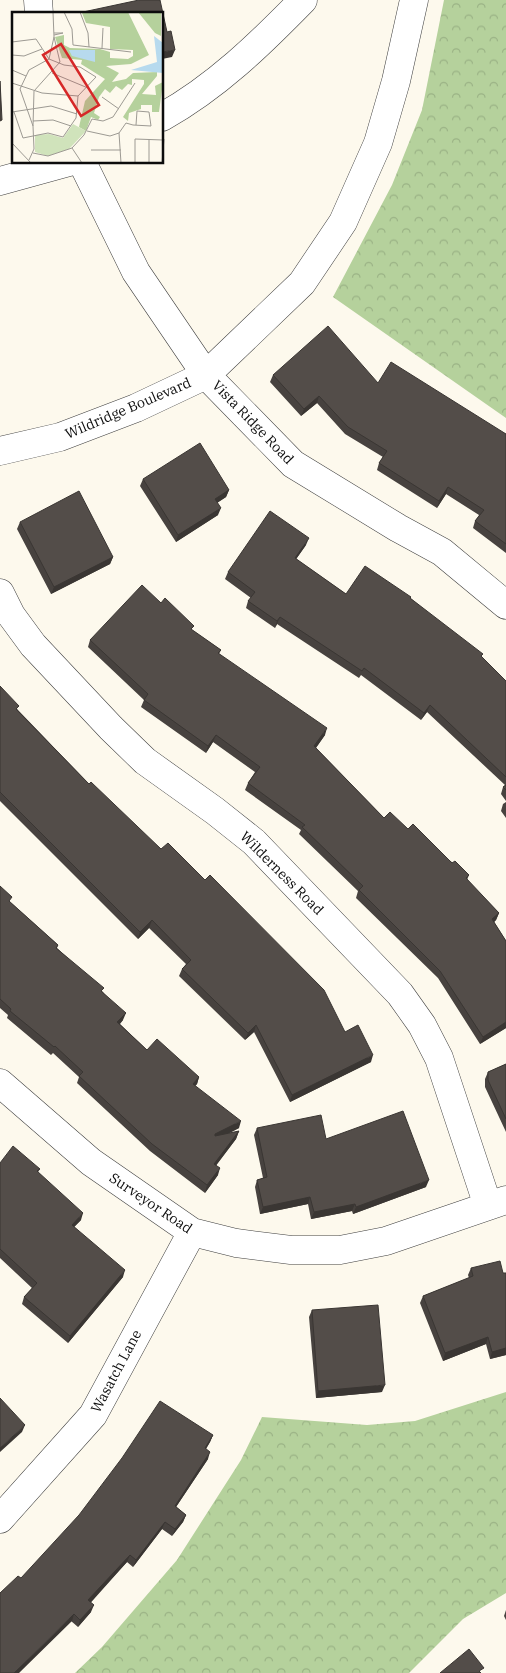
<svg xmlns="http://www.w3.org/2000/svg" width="506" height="1673" viewBox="0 0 506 1673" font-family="'IBM Plex Serif',serif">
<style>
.forest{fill:url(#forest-crowns)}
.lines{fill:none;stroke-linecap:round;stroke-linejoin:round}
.minor-casing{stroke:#3f3f3f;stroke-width:29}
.minor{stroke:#fff;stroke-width:28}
.wall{fill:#47423f}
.shaded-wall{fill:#3a3633}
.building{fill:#534d49;stroke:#3a3633}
.labels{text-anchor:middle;stroke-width:5;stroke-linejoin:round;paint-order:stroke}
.street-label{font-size:14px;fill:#0c0c0c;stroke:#fff}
.inset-road{fill:none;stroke:#9d9a93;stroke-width:1}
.view{fill:#d62828;fill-opacity:0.15;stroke:#d62828;stroke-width:2.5}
.inset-edge{fill:none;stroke:#0c0c0c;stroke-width:2.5}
</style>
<defs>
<pattern id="forest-crowns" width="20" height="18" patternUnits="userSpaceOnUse" patternTransform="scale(1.25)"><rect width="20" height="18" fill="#b5d19c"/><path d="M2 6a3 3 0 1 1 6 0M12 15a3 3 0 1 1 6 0" fill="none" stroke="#9ab285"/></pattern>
</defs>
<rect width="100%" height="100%" fill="#fdf9ed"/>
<path class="forest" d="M444 0H506V418L333 297 392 185 422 110Z
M506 1392V1593L463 1619 409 1673H75L102 1647 177 1560 241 1460 262 1417 367 1425 415 1421Z"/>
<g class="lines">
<defs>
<path id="minor" d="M38 0 39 14
M162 117C216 87 260 44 303 0
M82 162 136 272 206 375 293 464 398 528 442 552 506 605
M0 181 69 162
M0 451 60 437 136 408 206 375 302 283 343 222 378 143 396 81 414 0
M0 593 11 615 33 645 111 728 145 761 215 811 254 842 400 994 422 1025 439 1058 488 1206
M0 1083 91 1162 192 1232 236 1243 291 1250H340L386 1241 506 1200
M0 1519 93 1415 192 1232"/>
</defs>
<use href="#minor" class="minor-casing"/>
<use href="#minor" class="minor"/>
</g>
<path class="wall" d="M273 375 378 383 506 434V553L473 528 475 521 479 515 446 494 437 508 377 470 379 463 383 457 345 434 317 403 301 416 270 382Z
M143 479 229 490 226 497 217 503 218 515 176 542 140 486Z
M20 522 113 557 110 564 51 594 17 529Z
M306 545 296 559 346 594 410 598 482 657 506 681V801L501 794 503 787 505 785 427 712 421 720 361 675 359 678 277 624 275 628 246 608 248 601 251 598 225 579 228 572Z
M161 603 192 630 221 650 219 654 325 735 316 748 384 818 408 829 469 875 467 880 499 913 496 920 494 922 506 941V1028L480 1044 438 978 356 898 358 891 299 834 301 830 245 790 248 783 255 772 213 742 206 753 141 707 144 700 88 647 90 640Z
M0 686 18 710 89 784 345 1032 371 1062 290 1102 254 1032 245 1040 179 976 182 969 186 964 149 928 138 939 0 801Z
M506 802V818L501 811 503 804Z
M0 886 10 902 58 945 57 948 103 992 123 1020 120 1024 147 1050 199 1077 197 1084 195 1086 239 1128 228 1134 239 1131 236 1139 216 1165 218 1175 205 1193 150 1151 77 1083 79 1077 53 1053 51 1055 7 1018 8 1015 0 1008Z
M506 1064V1132L485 1087V1079L488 1072Z
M257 1128 326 1139 426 1187 353 1214 352 1211 311 1219 308 1204 260 1214 255 1187 257 1180 263 1178 254 1135Z
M0 1163 40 1169 38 1172 81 1220 74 1227 123 1277 68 1343 22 1304 24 1297 32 1288 0 1258Z
M471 1268 503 1273H506V1355L490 1359 486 1344 443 1361 420 1303 423 1296 469 1278 468 1275Z
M312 1310 382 1392 316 1398 309 1317Z
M213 1435 210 1442 206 1449 208 1459 176 1507 186 1515 183 1522 172 1536 162 1529 133 1567 127 1562 90 1602 91 1612 78 1627 21 1578Z
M506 1610V1620L504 1616Z"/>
<path class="shaded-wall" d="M175 50 172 57 162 59V52Z
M319 396 317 403 301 416 304 409Z
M448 487 446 494 437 508 439 501Z
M229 490 226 497 212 506 215 499Z
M221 508 218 515 176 542 178 535Z
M309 538 306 545 292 565 295 558Z
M113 557 110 564 51 594 54 587Z
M280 617 277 624 275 628 277 621Z
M430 705 427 712 421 720 424 713Z
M327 728 325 735 312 753 314 746Z
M216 735 213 742 206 753 208 746Z
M499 913 496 920 490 926 492 919Z
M152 920 149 928 138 939 140 932Z
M126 1013 123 1020 115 1029 117 1022Z
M506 1022V1028L480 1044 483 1037Z
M256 1025 254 1032 245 1040 248 1033Z
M373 1055 371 1062 290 1102 292 1095Z
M199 1077 197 1084 190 1091 193 1084Z
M241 1121 239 1128 212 1141 215 1134Z
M239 1131 236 1139 212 1171 214 1164Z
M220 1168 218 1175 205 1193 207 1185Z
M429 1180 426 1187 353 1214 356 1207Z
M310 1197 308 1204 260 1214 263 1207Z
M355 1204 352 1211 311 1219 314 1212Z
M83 1213 81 1220 69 1232 72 1225Z
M125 1270 123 1277 68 1343 70 1336Z
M488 1337 486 1344 443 1361 445 1353Z
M506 1348V1355L490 1359 492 1352Z
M385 1385 382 1392 316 1398 318 1391Z
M25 1425 22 1432 0 1452V1448Z
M213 1435 210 1442 202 1455 205 1448Z
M210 1452 208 1459 172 1513 175 1506Z
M186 1515 183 1522 172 1536 175 1529Z
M165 1522 162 1529 133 1567 136 1560Z
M130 1555 127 1562 86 1608 88 1600Z
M94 1605 91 1612 78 1627 80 1620Z
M74 1614 72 1621 19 1673H14Z"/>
<path class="building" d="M139 0H160L167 32 171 31 175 50 162 52V14H84L83 12Z
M0 81 2 120 0 121Z
M328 326 378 383 391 362 506 434V544L475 521 484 510 448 487 439 501 379 463 387 451 348 427 319 396 304 409 273 375Z
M200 443 229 490 215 499 221 508 178 535 143 479Z
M79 491 113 557 54 587 20 522Z
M270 511 309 538 295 558 346 594 365 566 411 597 410 598 483 654 481 656 506 681V777L430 705 424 713 364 668 362 671 280 617 277 621 248 601 255 592 228 572Z
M142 585 161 603 165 598 194 626 191 629 221 650 218 653 327 728 314 746 384 818 390 812 408 829 413 824 452 863 455 861 469 875 466 878 499 913 492 919 506 941V1022L483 1037 440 971 359 890 363 886 302 827 305 825 248 783 260 767 216 735 208 746 144 700 148 694 90 640Z
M0 686 19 706 16 709 89 784 91 782 161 849 168 843 205 880 210 875 324 990 345 1032 358 1025 373 1055 292 1095 256 1025 248 1033 182 969 191 960 152 920 140 932 0 792Z
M506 785V790L503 787Z
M0 886 12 897 9 901 58 945 56 948 104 988 101 991 126 1013 117 1022 147 1050 157 1039 199 1077 193 1084 241 1121 215 1134V1136L239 1131 214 1164 220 1168 207 1185 152 1144 79 1076 83 1072 55 1046 54 1047 10 1011 11 1009 0 999Z
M506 1064V1119L488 1080V1072Z
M403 1111 429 1180 356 1207 355 1204 314 1212 310 1197 263 1207 257 1180 267 1177 257 1128 321 1115 326 1139Z
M13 1146 40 1169 37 1171 83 1213 72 1225 125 1270 70 1336 24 1297 37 1283 0 1249V1163Z
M500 1261 503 1273H506V1348L492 1352 488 1337 445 1353 423 1296 473 1276 471 1268Z
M378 1305 385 1385 318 1391 312 1310Z
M0 1398 25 1425 0 1448Z
M160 1401 213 1435 205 1448 210 1452 175 1506 186 1515 175 1529 165 1522 136 1560 130 1555 88 1600 94 1605 80 1620 74 1614 14 1673H0V1593L18 1576 21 1578 79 1515 122 1458Z
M469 1649 484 1668 479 1671 481 1673H440Z"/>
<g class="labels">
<g class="street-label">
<text transform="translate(128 408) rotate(-23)" y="5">Wildridge Boulevard</text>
<text transform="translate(253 422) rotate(46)" y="5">Vista Ridge Road</text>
<text transform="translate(282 873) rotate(45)" y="5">Wilderness Road</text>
<text transform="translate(151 1203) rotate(34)" y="5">Surveyor Road</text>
<text transform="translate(116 1371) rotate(-62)" y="5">Wasatch Lane</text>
</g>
</g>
<g transform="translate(12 12)">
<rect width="151" height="151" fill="#fdf9ed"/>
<path d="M116 0 137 43 119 52 94 54 107 61 100 70 114 67 121 61 145 60V64L130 82 144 83 143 74 151 70 147 100H140V93H129V97L117 101 116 109 111 105 132 72V68L120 67V73L116 72 110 78 104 74 98 81 93 77 87 85 82 101 88 105 86 108 79 105 74 119 67 115 73 89 93 67 69 52 70 48 50 46 43 25 52 23V33L58 36 88 37 98 40V46L116 47 121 44V38L98 37V15L74 11 70 1ZM126 0H149V24L143 21Z" fill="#b5d19c"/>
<path d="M61 112 74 119 57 137 36 144 23 140V123L37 122 51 126Z" fill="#d0e3bb"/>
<path d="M142 24 151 31V61L119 58 145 50ZM57 38H83V50L60 44Z" fill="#b7daee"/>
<path class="inset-road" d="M41 0 42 25M52 0 60 17 61 33 119 40M68 0 76 21 77 35M42 21H51L42 23M42 25 48 50 22 79 21 114 8 77 17 58 37 47ZM0 30 24 27 37 47 52 53 68 55 84 65 66 84 30 81 0 71M90 36 91 16M0 43 12 44 30 37M0 58 14 64M40 61 76 76M90 85 107 97M0 100 39 94 65 102M2 100 11 126 36 121 51 125 64 106 66 84M21 109 41 108 59 114M75 119 98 124 107 121 114 111 121 113 139 114 137 100 125 99 124 113M107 121 109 151M0 131 19 151M60 136 70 151M79 138H109M21 141 36 144 60 136 72 123 80 107 91 109 101 105 123 71M17 148 22 137 21 114M123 151V127L151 128M137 151V128M150 151 152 127"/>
<path class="view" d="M49 32 87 93 69 104 31 43Z"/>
<rect width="151" height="151" class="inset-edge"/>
</g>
</svg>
